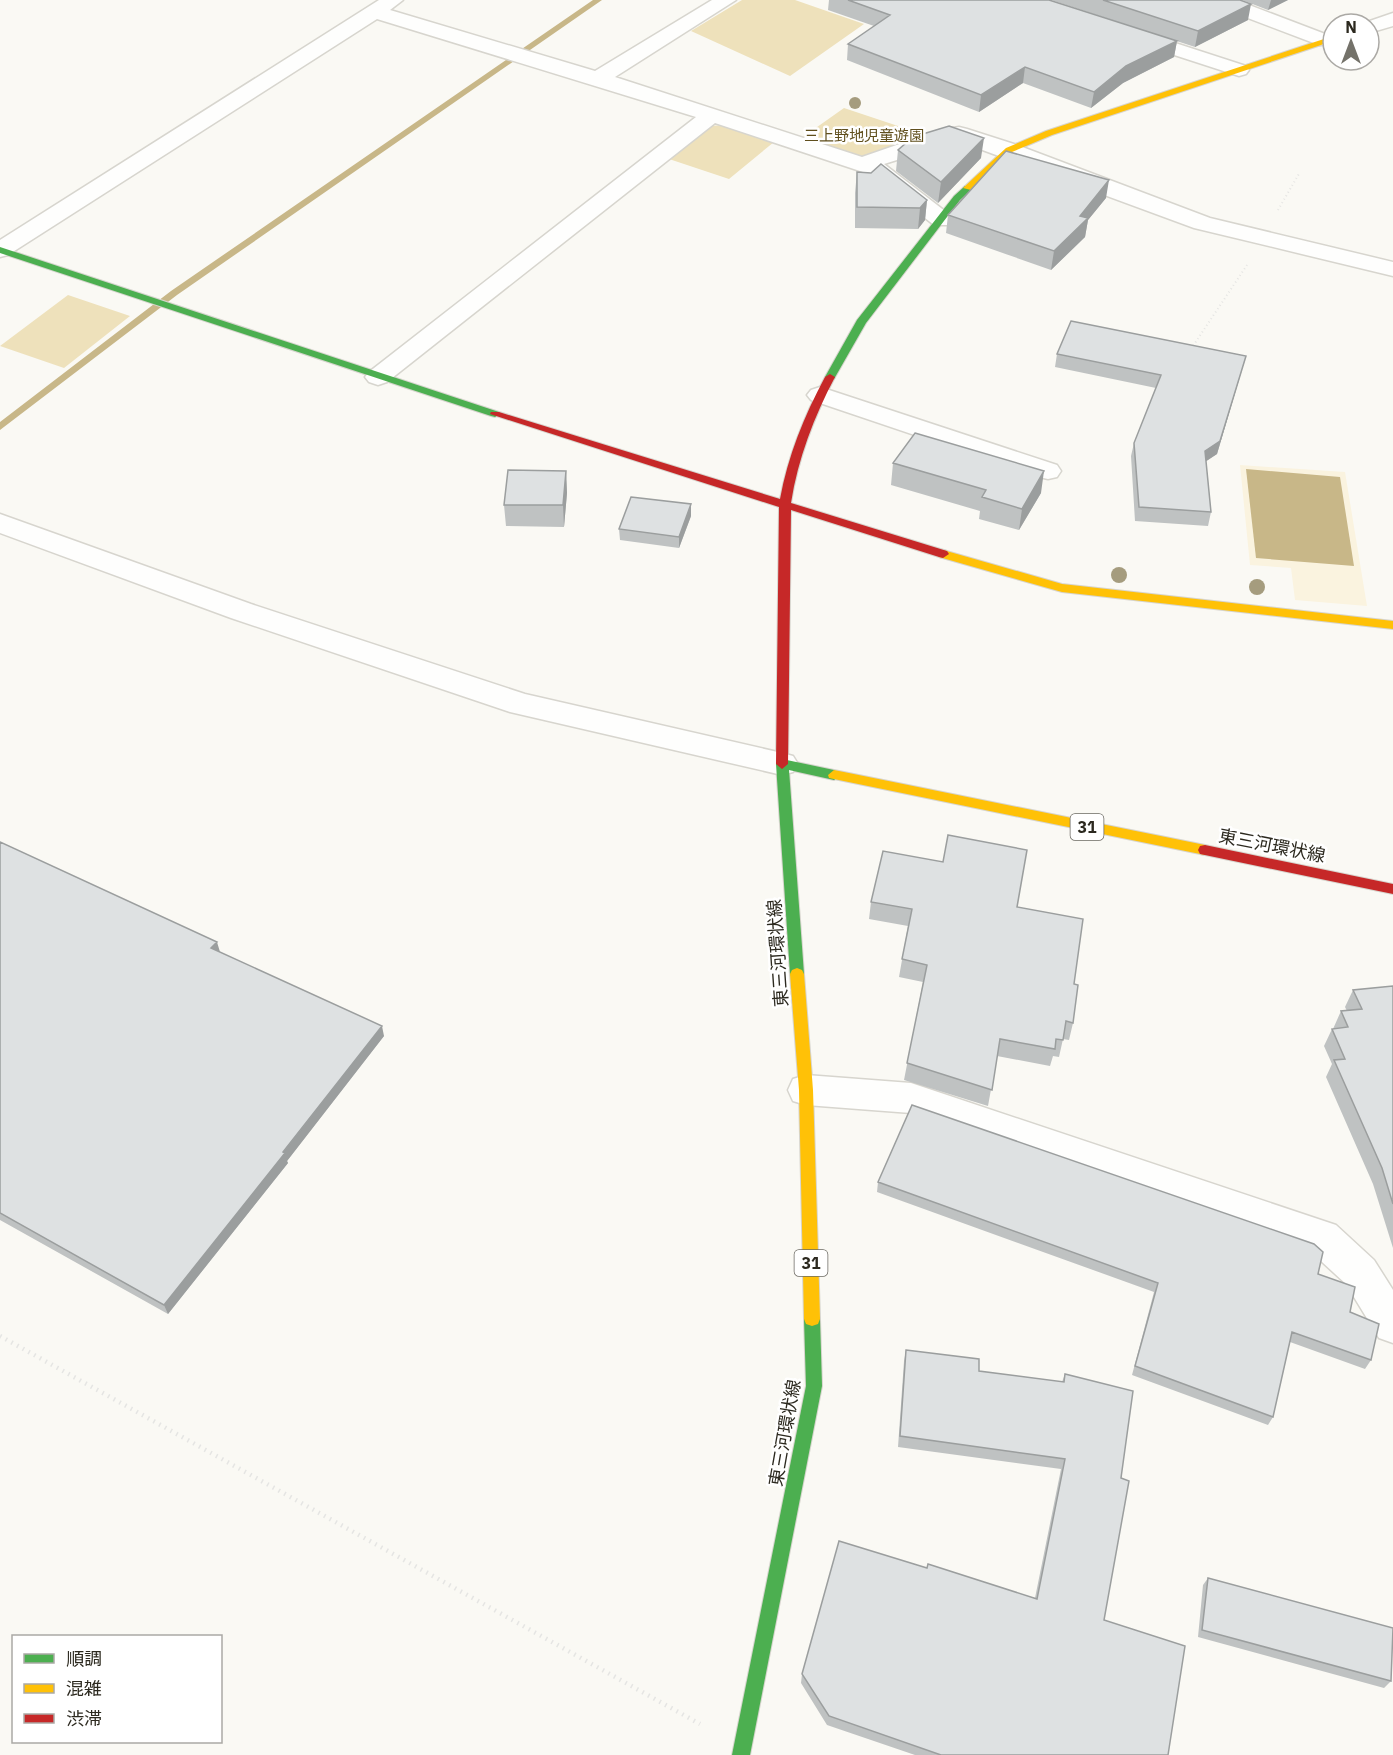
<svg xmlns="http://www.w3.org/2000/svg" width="1393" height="1755" viewBox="0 0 1393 1755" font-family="'IBM Plex Sans','Noto Sans JP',sans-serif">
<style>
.built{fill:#faf3df}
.green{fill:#eee1bb}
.water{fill:#c8b788}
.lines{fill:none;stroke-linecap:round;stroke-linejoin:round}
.stream{fill:#c8b788;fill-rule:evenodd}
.street-casing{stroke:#d7d5ce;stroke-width:3}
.fast-casing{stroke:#d7d5ce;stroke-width:2}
.slow-casing{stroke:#d7d5ce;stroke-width:2}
.jam-casing{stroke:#d7d5ce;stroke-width:2}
.path-far1{stroke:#e5e5e3;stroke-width:2;stroke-dasharray:1 3;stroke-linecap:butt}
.path{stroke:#e5e5e3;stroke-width:4.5;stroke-dasharray:1.5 5;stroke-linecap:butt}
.street{fill:#fefefd;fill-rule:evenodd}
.fast{fill:#4caf50;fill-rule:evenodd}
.slow{fill:#ffc107;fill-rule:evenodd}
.jam{fill:#c62828;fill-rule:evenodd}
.tree{fill:#a59c7e}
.wall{fill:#bfc2c2}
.shaded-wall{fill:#9b9e9e}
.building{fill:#dee1e2;stroke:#9b9e9e;stroke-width:1.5}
.labels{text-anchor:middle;stroke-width:5;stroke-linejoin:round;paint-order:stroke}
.far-park-label{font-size:15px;fill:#604f1d;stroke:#fff}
.shield{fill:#fff;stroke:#6b6962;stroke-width:1.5}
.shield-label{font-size:16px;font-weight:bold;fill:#2c291f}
.street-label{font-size:18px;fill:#2c291f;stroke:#fff}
</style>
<rect width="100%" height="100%" fill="#faf9f4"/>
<path class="built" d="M1240 465 1345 472 1367 606 1295 600 1291 568 1250 565Z"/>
<path class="green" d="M742 0H795L864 24 790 76 691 31Z
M844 108 931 137 867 159 803 137Z
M723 125 774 142 729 179 669 159 710 126Z
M68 295 130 316 64 368 0 346Z"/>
<path class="water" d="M1246 469 1340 477 1354 566 1256 558Z"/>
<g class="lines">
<path class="stream" d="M593 0H602L177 295 0 430V422L171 291Z"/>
<defs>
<path id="street" d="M379 0H403L390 10 595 71 712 0H736L615 77 862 157 940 130 959 127 967 129 1017 145 1210 218 1393 262V276L1194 228 958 141 884 164 950 215 954 220 950 225H934L869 174 715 123 387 382 378 385 369 382 365 377 369 372 696 117 377 19 8 255 0 257V240Z
M1208 0H1236L1333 37V45H1319L1211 4Z
M1393 13V26L1369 33V24H1361Z
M1132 29 1246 66 1249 70 1246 74 1239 76 1125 39 1122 35 1125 31Z
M820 387 1057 465 1061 471 1057 477 1048 479 1039 477 811 400 807 395 811 390Z
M0 514 251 604 525 694 782 753 793 756 798 764 793 772 782 775 510 712 231 618 0 533Z
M806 1075 911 1083 1336 1225 1374 1260 1393 1290V1343L1379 1338 1346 1284 1309 1250 911 1113 806 1105 793 1101 788 1090 793 1079Z"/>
<path id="fast" d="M965 186 973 188 960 200 866 323 834 379H826L825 377 857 320 954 196Z
M0 247 499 412 500 414 495 417 491 416 0 253Z
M782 759 834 770 840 775 834 780 789 770 804 974 802 978H792L790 974 776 764Z
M812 1312 818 1314 820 1319 822 1386 750 1755H732L806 1386 804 1319 806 1314Z"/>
<path id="slow" d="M1333 36V41L1052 135 1012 152 971 190 963 188 1006 148 1046 131Z
M943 550 1062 584 1393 621V629L1062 592 939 557 937 554Z
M834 770 1205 845 1212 850 1205 855 829 778 828 775Z
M797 968 802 970 804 974 813 1090 820 1319 818 1324 812 1326 806 1324 804 1319 799 1090 790 974 792 970Z"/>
<path id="jam" d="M830 374 835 377C814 417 798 458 791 503L947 551 949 554 943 558 939 557 791 510 788 764 782 769 776 764 779 507 490 414 491 412H499L780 499C788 456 804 416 825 377Z
M1205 845 1393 884V894L1200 854 1198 850 1200 846Z"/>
</defs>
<use href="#street" class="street-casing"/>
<use href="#fast" class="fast-casing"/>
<use href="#slow" class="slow-casing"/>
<use href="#jam" class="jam-casing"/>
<path class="path-far1" d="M1278 210 1300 172
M1191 349 1247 265"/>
<path class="path" d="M0 1336 700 1724"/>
<use href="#street" class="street"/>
<use href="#fast" class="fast"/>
<use href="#slow" class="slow"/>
<use href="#jam" class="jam"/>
</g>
<g class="tree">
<circle cx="855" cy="103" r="6"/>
<circle cx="1119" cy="575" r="8"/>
<circle cx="1257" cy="587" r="8"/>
</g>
<path class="wall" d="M829 0H1049L1177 41 1174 57 1123 83 1091 108 1023 83 979 112 847 60 848 44 874 26 828 10Z
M1051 0H1240L1248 20 1195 47Z
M1242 0H1288L1268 10Z
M898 150 981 158 938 203 896 171Z
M857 172 871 173 927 200 925 220 918 229 855 228V193Z
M1106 198 1088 220 1085 237 1051 270 946 233 948 215Z
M1057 354 1246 356 1217 454 1206 461 1211 512 1208 526 1135 521 1131 456 1134 443 1156 388 1055 367Z
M893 463 1041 493 1019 530 979 519 980 511 891 485Z
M566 471 567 493 564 527 506 526 504 505Z
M691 516 679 548 620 540 619 529Z
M0 842 220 952 384 1036 287 1161 288 1163 168 1314 0 1220Z
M871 902 1017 907 1074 984 1073 1023 1069 1040 1063 1039 1059 1057 1053 1056 1050 1066 997 1056 988 1106 904 1080 923 982 899 977 908 926 869 919Z
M1393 986V1248L1373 1184 1326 1077 1332 1064 1324 1046 1332 1029H1333L1341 1011H1347L1345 1007 1353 990Z
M878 1182 1318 1274 1350 1312 1371 1360 1365 1369 1290 1342 1273 1417 1268 1425 1132 1375 1154 1292 877 1192Z
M906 1350 979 1371 1062 1382 1065 1374 1121 1478 1104 1620 1168 1755H915L827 1725 801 1683 802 1674 927 1568 1035 1598 1061 1469 898 1447 904 1361Z
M1208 1578 1391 1681 1384 1688 1198 1637 1203 1585Z"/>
<path class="shaded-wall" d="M1271 0H1288L1268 10Z
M1251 4 1248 20 1195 47 1198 31Z
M1177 41 1174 57 1123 83 1091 108 1094 92 1126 66Z
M1025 67 1023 83 979 112 981 95Z
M984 138 981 158 938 203 941 182Z
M1109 180 1106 198 1088 220 1085 237 1051 270 1054 251 1080 216Z
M927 200 925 220 918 229 920 208Z
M1246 356 1217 454 1202 464 1205 451Z
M566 471 567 493 564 527 563 505Z
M1044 471 1041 493 1019 530 1022 509Z
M691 504V516L679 548V537Z
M217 942 220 952 211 948Z
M382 1026 384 1036 287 1161 288 1163 168 1314 164 1305Z"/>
<path class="building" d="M848 0H1049L1177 41 1126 66 1094 92 1025 67 981 95 848 44 890 15Z
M1103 0H1240L1251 4 1198 31Z
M949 126 984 138 941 182 898 150 913 137Z
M1006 151 1109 180 1080 216 1088 218 1054 251 948 215Z
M881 164 927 200 920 208 857 207V172L871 173Z
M1071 321 1246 356 1220 441 1205 451 1211 512 1139 507 1134 443 1161 375 1057 354Z
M915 433 1044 471 1022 509 982 497 986 490 893 463Z
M508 470 566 471 563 505H504Z
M631 497 691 504 679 537 619 529Z
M948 835 1027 850 1017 907 1083 919 1074 984 1078 985 1073 1023 1066 1021 1063 1040 1056 1039 1055 1049 1000 1039 992 1090 907 1063 927 965 902 959 912 909 871 902 883 851 943 862Z
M0 842 217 942 211 948 382 1026 283 1152 285 1153 164 1305 0 1213Z
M1393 986V1204L1382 1168 1334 1060 1345 1059 1332 1029 1348 1027 1341 1011 1362 1009 1353 990Z
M912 1105 1314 1244 1323 1252 1318 1274 1355 1287 1350 1312 1379 1324 1371 1360 1292 1332 1273 1417 1135 1366 1158 1283 878 1182Z
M906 1350 979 1359V1371L1064 1382 1065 1374 1133 1391 1121 1478 1129 1481 1104 1620 1185 1646 1168 1755H941L829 1716 802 1674 839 1541 927 1568 928 1564 1037 1599 1065 1459 900 1436Z
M1208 1578 1393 1628 1391 1681 1202 1630Z"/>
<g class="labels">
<g class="far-park-label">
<text x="864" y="141">三上野地児童遊園</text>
</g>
<g class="shield">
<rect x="1070.5" y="814" width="33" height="26" rx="4.5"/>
<rect x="794.5" y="1250" width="33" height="26" rx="4.5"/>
</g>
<g class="shield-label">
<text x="1087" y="833">31</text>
<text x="811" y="1269">31</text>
</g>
<g class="street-label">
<text transform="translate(1272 846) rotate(11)" y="6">東三河環状線</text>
<text transform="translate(778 953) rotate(-94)" y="6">東三河環状線</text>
<text transform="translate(785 1433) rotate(-80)" y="6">東三河環状線</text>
</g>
</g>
<rect x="12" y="1635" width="210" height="108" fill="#ffffff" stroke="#aba9a5" stroke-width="1.5"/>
<rect x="24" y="1654" width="30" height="9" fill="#4caf50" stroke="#aba9a5" stroke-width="1.5"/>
<text x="66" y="1665" font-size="18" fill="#2c291f">順調</text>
<rect x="24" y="1684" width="30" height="9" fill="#ffc107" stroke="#aba9a5" stroke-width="1.5"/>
<text x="66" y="1695" font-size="18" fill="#2c291f">混雑</text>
<rect x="24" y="1714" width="30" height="9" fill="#c62828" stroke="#aba9a5" stroke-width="1.5"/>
<text x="66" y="1725" font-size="18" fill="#2c291f">渋滞</text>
<g transform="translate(1351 42)"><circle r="28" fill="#ffffff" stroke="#aba9a5" stroke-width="1.5"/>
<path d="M0-4.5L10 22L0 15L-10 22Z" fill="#74726a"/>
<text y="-9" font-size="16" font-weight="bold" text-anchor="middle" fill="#2c291f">N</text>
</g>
</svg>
